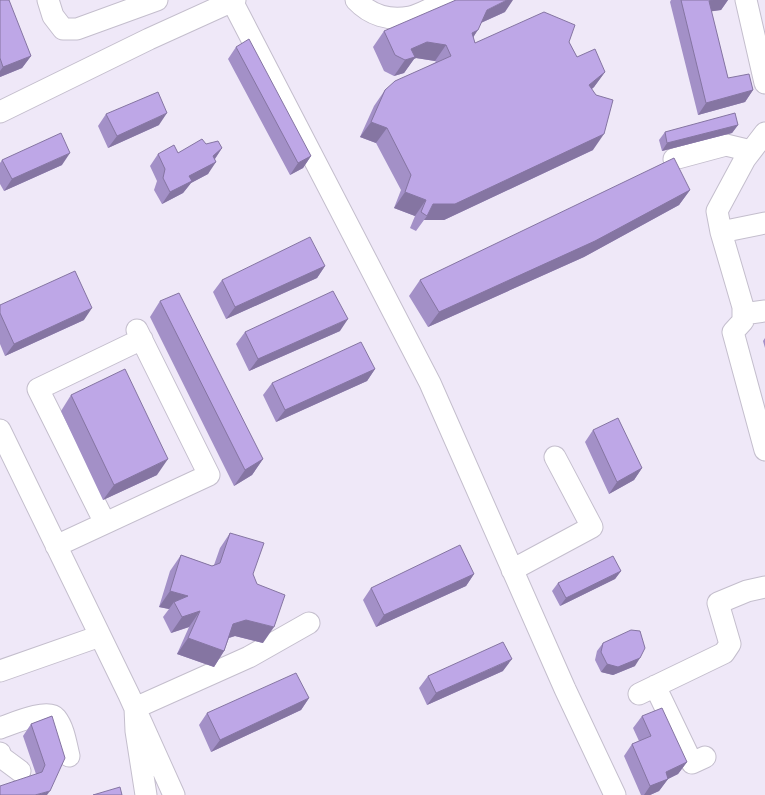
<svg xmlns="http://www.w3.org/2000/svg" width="765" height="795" viewBox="0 0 765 795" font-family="'PT Serif',serif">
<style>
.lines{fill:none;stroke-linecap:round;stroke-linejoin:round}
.minor-casing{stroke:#c4becd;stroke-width:23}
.minor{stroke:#fff;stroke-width:21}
.wall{fill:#a390c7}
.shaded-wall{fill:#8575a2}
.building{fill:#bea7e7;stroke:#8575a2}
</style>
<rect width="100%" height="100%" fill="#efe8f8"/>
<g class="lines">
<defs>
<path id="minor" d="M48 0 53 16 63 29H77L157 0
M356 0C370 15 389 21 410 17 420 15 431 8 441 4L444 0
M746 0 765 83
M232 1 430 383 565 689 615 795
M0 112 149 39 235 0
M765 133 745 159 717 211 721 232 743 307V321L733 332 765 450
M674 159 726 145 751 151
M721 232 765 223
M743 314 765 311
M0 430 129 695 174 795
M105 523 38 389 142 339
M56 546 209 475 137 330
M512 570 592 527 555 457
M0 671 100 636
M655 686 692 763 705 757
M639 694 724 653 730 644 718 603 747 591 765 587
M0 728C12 724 48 708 56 718 64 728 66 744 69 756
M0 753 1 757 20 771
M146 795 136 731 135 708 249 657 309 623"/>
</defs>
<use href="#minor" class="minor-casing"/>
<use href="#minor" class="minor"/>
</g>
<path class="wall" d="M0 0 31 56 22 68 0 77Z
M671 0H728L721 10 711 11 728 78 753 90 745 102 698 115 670 2Z
M505 12 481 23 473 38 475 43 569 42 577 57 605 72 594 87 592 89 593 150 444 220H424L416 231 410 228 415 216 394 208 401 190 376 143 360 137 374 106 385 90 436 62 435 61 416 58 414 59 404 73 394 76 384 71 373 47 384 31Z
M236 47 311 156 303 168 290 175 228 59Z
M106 114 159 125 108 148 98 126Z
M738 125 732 133 662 151 659 140 665 132Z
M206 144 222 148 215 159 208 174 191 183 183 193 162 204 154 190 157 181 150 166 158 154 178 153Z
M2 160 62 165 4 191 0 184V163Z
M690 190 679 205 584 257 428 327 409 296 420 280Z
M325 266 317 278 226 319 213 292 222 280Z
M160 301 263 459 252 475 234 486 150 317Z
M0 305 84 320 5 356 0 344Z
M340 331 249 371 236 344 245 332Z
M765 338V348L763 341Z
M375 369 367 381 276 422 263 395 272 383Z
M71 395 157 475 103 500 61 411Z
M593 430 642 468 634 480 609 494 585 442Z
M230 533 253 574 263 643 235 636 229 638 224 651 214 667 177 654 189 627 171 633 163 617 169 609 159 607 170 571 181 555 212 566 214 565 220 548Z
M621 571 615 579 560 606 552 591 558 583Z
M474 574 466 586 376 627 363 600 371 588Z
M603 643 635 666 613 675 601 672 595 660 597 651Z
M503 671 427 705 419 688 428 676Z
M309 698 301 710 211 752 199 725 207 713Z
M52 716 47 795 36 774 23 736 31 724Z
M642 716 687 762 678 774 668 779 659 791 650 795H641L624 756 632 744 639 741 633 728Z"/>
<path class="shaded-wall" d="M507 0H513L505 12 476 25 487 10Z
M713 0H728L721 10 700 13 709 1Z
M478 30 467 46 472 33Z
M427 42 446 45 435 61 416 58 414 59 404 73 394 76 405 60 411 49Z
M31 56 22 68 0 77V71L3 67Z
M605 72 594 87 578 100 589 85Z
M753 90 745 102 698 115 706 103Z
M167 113 159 125 108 148 117 136Z
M371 122 387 128 376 143 360 137Z
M738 125 732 133 662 151 667 143Z
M604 134 593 150 444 220H424L427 216 433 204Z
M222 148 214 160 216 162 208 174 191 183 183 193 162 204 170 192 213 156Z
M70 153 62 165 4 191 12 179Z
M311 156 303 168 290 175 298 163Z
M690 190 679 205 584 257 428 327 439 312Z
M405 192 426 200 415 216 394 208Z
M325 266 317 278 226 319 235 307Z
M92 308 84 320 5 356 14 344Z
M348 319 340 331 249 371 258 359Z
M375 369 367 381 276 422 285 410Z
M168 459 157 475 103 500 114 485Z
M263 459 252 475 234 486 245 470Z
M642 468 634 480 609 494 617 482Z
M621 571 615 579 560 606 566 598Z
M474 574 466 586 376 627 384 615Z
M170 591 188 596 174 602 169 609 159 607Z
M200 611 189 627 171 633 182 617Z
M246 620 274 627 263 643 235 636 222 640 233 624Z
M188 638 224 651 214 667 177 654Z
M640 658 635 666 613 675 601 672 607 664Z
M512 659 503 671 427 705 436 693Z
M309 698 301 710 211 752 220 740Z
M687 762 678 774 668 779 659 791 650 795H644L650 786 666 772Z
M50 791 47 795H35Z"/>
<path class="building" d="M0 0H9L31 56 3 67 0 58Z
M456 0H507L487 10 478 30 472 33 475 43 544 12 575 25 569 42 577 57 595 49 605 72 589 85 596 95 613 100 604 134 455 204H433L427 216 421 212 426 200 405 192 411 175 387 128 371 122 385 90 395 81 451 56 446 45 427 42 411 49 415 57 405 60 395 55 384 31Z
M681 0H713L709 1 728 78 749 74 753 90 706 103Z
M249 39 311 156 298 163 236 47Z
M158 92 167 113 117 136 106 114Z
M735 113 738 125 667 143 665 132Z
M61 133 70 153 12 179 2 160Z
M202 139 206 144 218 141 222 148 213 156 216 162 189 176 192 181 170 192 163 178 165 169 158 154 174 145 178 153Z
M674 158 690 190 595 241 439 312 420 280Z
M310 237 325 266 235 307 222 280Z
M75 271 92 308 14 344 0 313V305Z
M333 291 348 319 258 359 245 332Z
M179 293 263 459 245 470 160 301Z
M361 342 375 369 285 410 272 383Z
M125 369 168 459 114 485 71 395Z
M618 418 642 468 617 482 593 430Z
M230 533 264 543 253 574 257 584 285 595 274 627 246 620 233 624 224 651 188 638 200 611 182 617 174 602 188 596 170 591 181 555 212 566 220 563Z
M460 545 474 574 384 615 371 588Z
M613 556 621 571 566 598 558 583Z
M631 630 640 631 645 648 640 658 618 667 607 664 601 652 603 643Z
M503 642 512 659 436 693 428 676Z
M296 673 309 698 220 740 207 713Z
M662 708 687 762 666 772 668 779 650 786 632 744 651 736 642 716Z
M52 716 65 758 50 791 35 795H0V786L42 772 45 765 31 724Z
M120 787 122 795H93Z"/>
</svg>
